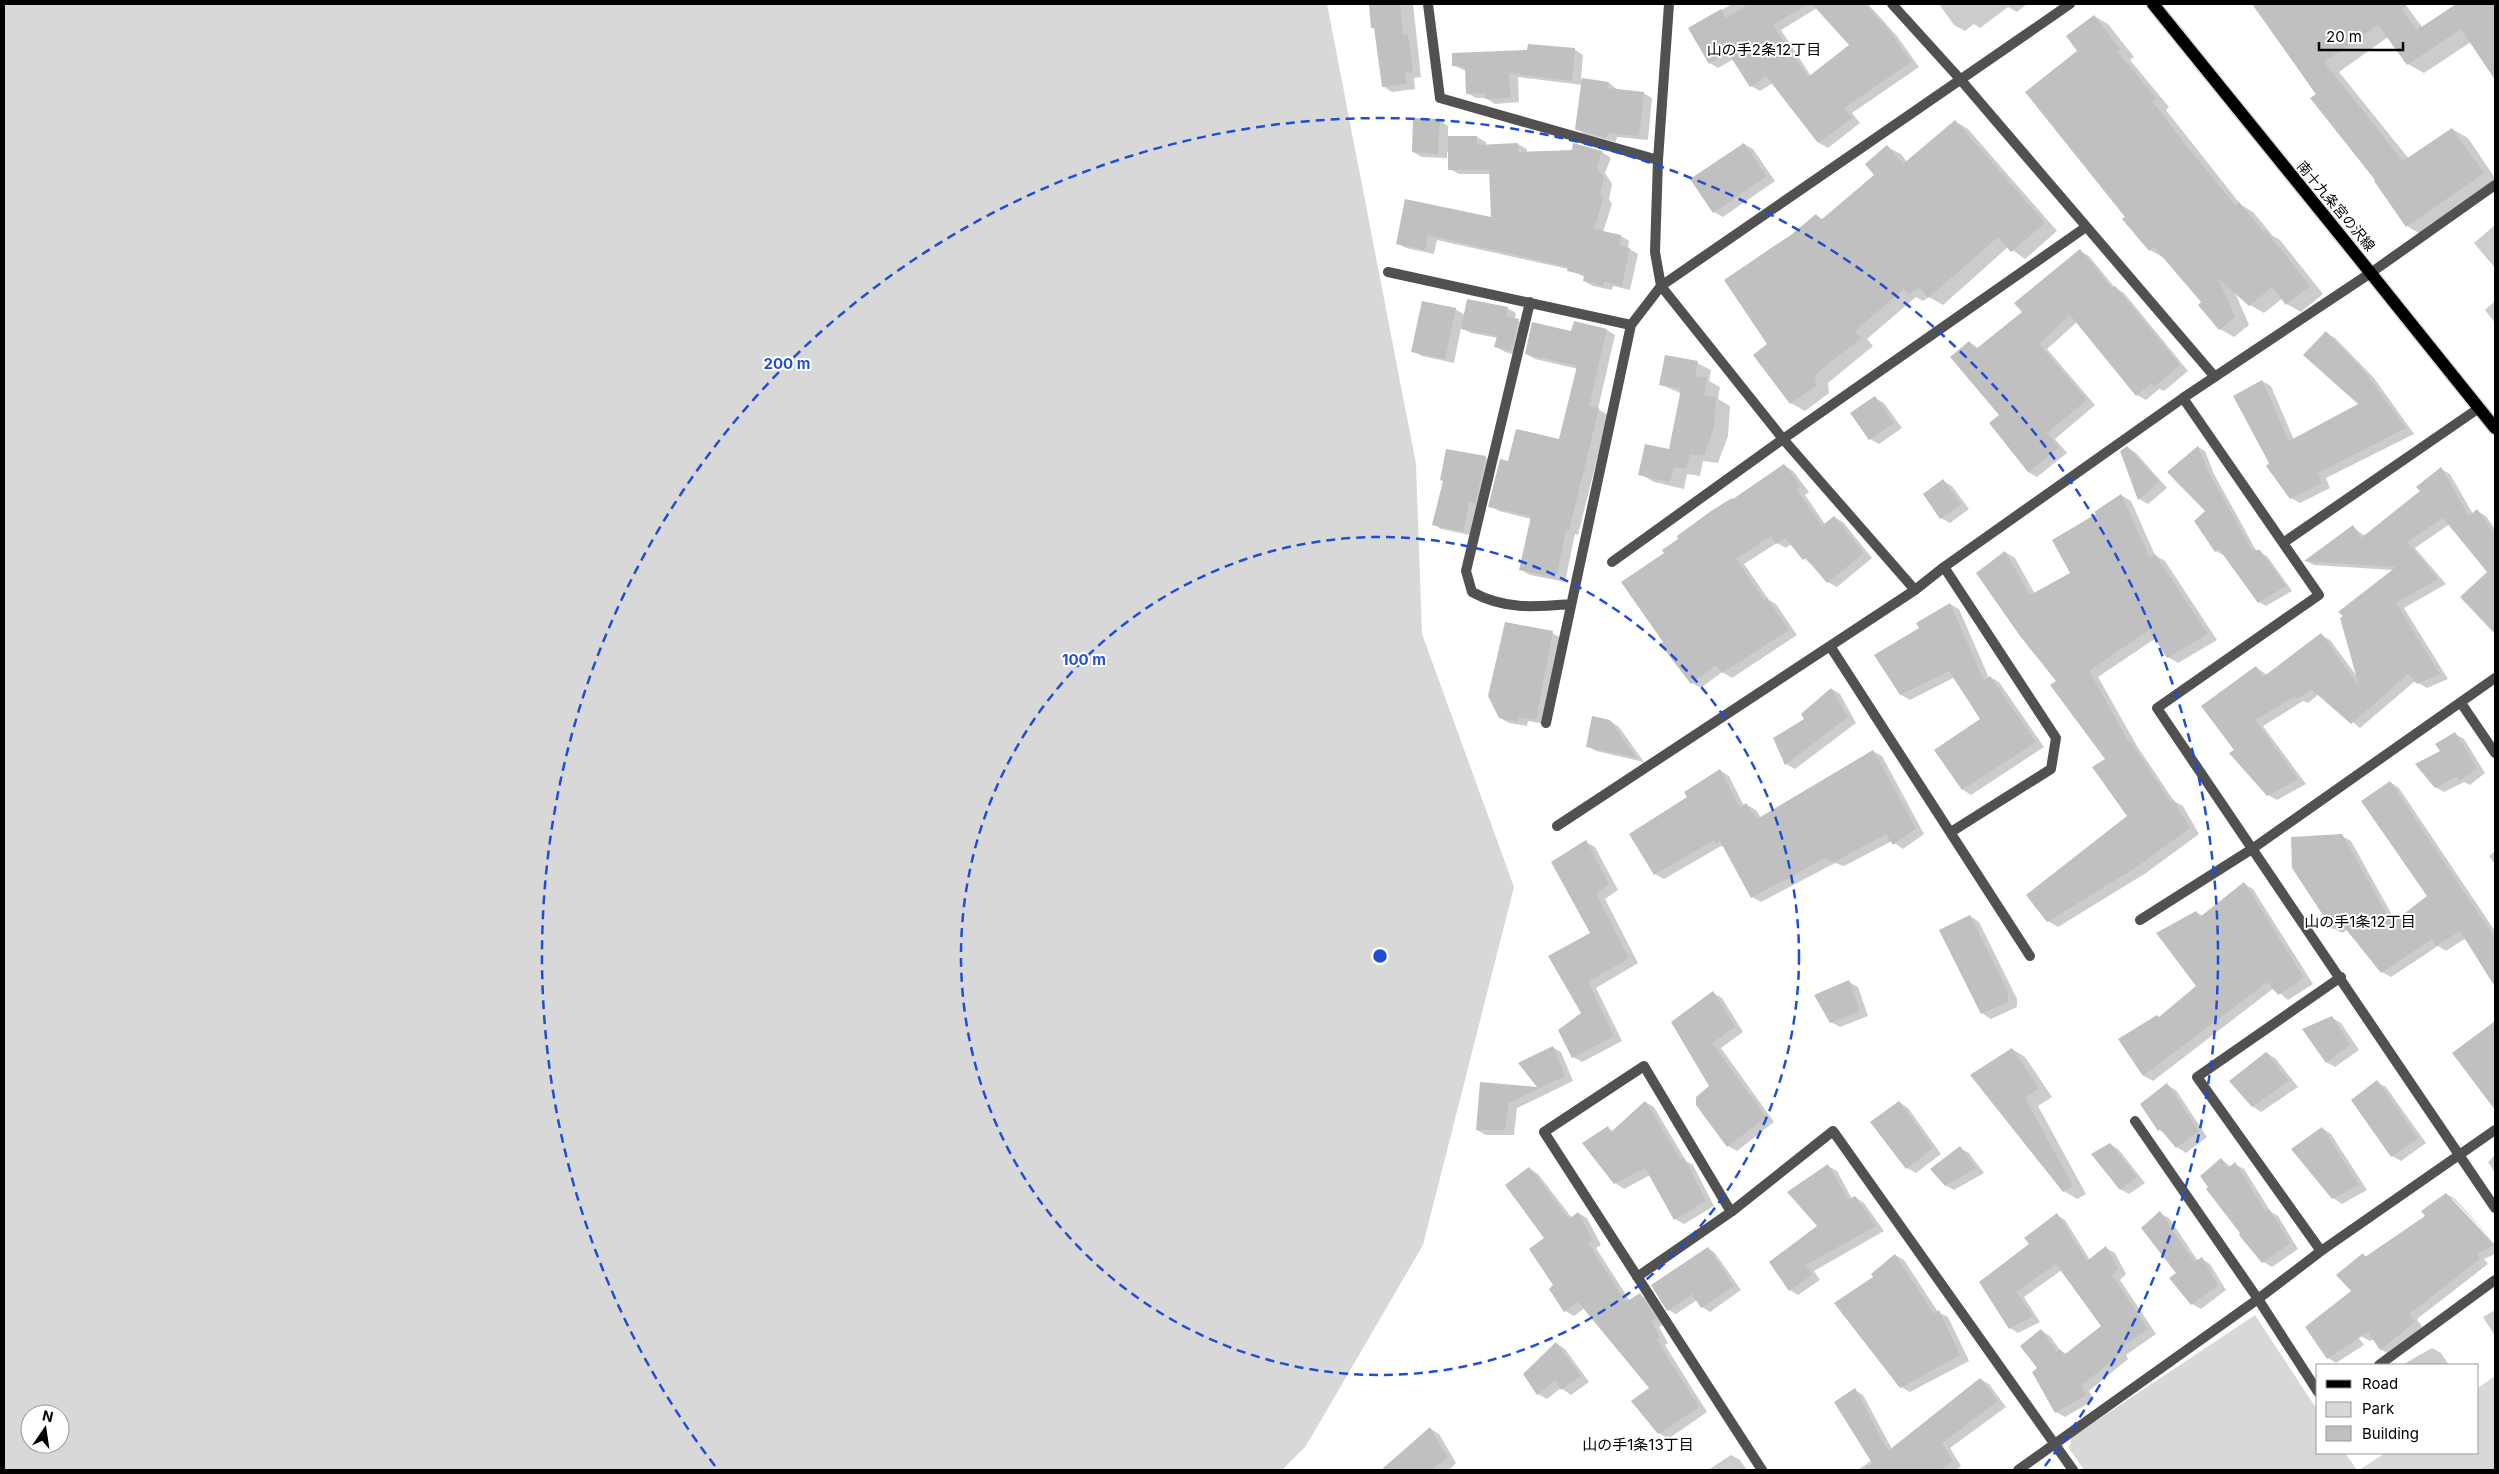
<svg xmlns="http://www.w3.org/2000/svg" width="2499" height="1474" viewBox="0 0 2499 1474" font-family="Inter,'Noto Sans JP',sans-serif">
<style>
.green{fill:#d8d8d8;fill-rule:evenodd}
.shadow{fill:#0003;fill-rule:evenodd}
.building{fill:#c0c0c0}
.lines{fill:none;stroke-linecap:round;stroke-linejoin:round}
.primary-casing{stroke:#dbdbdb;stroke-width:15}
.street{stroke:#515151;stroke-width:10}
.primary{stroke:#000;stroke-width:12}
.ring{fill:none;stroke:#1d4ed8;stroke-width:2.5;stroke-dasharray:9 6}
.labels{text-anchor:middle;stroke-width:4;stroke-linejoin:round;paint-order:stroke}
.street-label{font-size:14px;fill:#000;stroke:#fff}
.neighbourhood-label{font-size:15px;fill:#000;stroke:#fff}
.centre{fill:#1d4ed8;stroke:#fff;stroke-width:2.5}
.ring-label{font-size:15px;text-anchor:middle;font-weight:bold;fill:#1d4ed8;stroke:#fff;stroke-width:4;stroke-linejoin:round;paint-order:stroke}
</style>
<rect width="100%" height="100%" fill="#fff"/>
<path class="green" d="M4 4H1327L1416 464 1422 634 1514 887 1423 1245 1306 1446 1282 1470H4ZM30 1414H60V1444H30Z
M2255 1315 2318 1411V1453H2345L2357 1470H2084L2069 1448 2072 1437Z
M2495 1376V1470H2359L2385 1453H2478V1388Z"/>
<path class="shadow" d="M1370 4H1413L1421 77 1414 78 1415 89 1392 92 1383 86 1376 29 1372 27Z
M1732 4H1868L1897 36 1919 67 1852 113 1860 123 1828 148 1819 143 1773 83 1760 91 1751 86 1734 59 1718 68 1710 63 1689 29ZM1817 8 1851 45 1811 76 1781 30Z
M1939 4H2027L2017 12 2008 7 1980 28 1974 24 1965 31 1954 25Z
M2253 4H2405L2423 28 2458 4H2495V78L2471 42 2424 73 2408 64 2388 37 2339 72 2409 159 2452 129 2468 138 2495 178V185L2422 235 2407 226Z
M2094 16 2108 24 2134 57 2130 60 2169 107 2166 110 2241 205 2253 212 2273 236 2280 240 2323 294 2301 312 2287 304 2283 298 2264 313 2250 305 2234 290 2249 325 2234 337 2220 329 2203 303 2164 258 2150 250 2127 217 2079 51Z
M1574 49 1583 55 1581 79 1609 83 1618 90 1643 93 1652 98 1648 140 1617 137 1616 142 1585 134 1576 129 1583 85 1518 77 1519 102 1495 104 1486 98H1476L1467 93 1466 71 1453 65Z
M1439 120 1448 126V137H1477L1486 142V146L1518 144 1527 149V153L1573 152 1574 145 1602 152 1611 158 1605 173 1612 184 1609 199 1612 204 1603 232 1621 236 1629 241 1628 248 1638 254 1630 290 1613 286 1612 290 1593 286 1584 281 1585 277 1568 269 1437 240 1434 254 1406 248 1397 243 1406 200 1493 218 1490 174H1459L1450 169V152H1447V158L1422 157 1413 152Z
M1955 121 1968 129 2057 231 2025 259 2008 247 1943 305 1929 297 1923 301 1916 297 1867 339 1873 346 1828 383 1829 393 1805 411 1791 403 1755 355 1769 344 1793 235 1816 215 1824 220 1875 175 1887 147 1901 154 1907 162Z
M1744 144 1753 149 1775 181 1723 217 1714 212Z
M2495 225V268L2474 243Z
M2080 251 2089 256 2115 288 2124 293 2188 371 2164 391 2159 389 2146 400 2137 395 2077 322 2047 349 2095 405 2055 439 2067 453 2037 477 2028 472 2001 415 1969 342 1978 348 2023 312Z
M2495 301V323L2485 310Z
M1507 308 1516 313 1515 319 1527 325 1520 356 1505 352 1496 347 1498 338 1471 333 1461 328 1454 363 1422 356 1413 351 1455 309 1465 315Z
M1607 330 1615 335 1598 409 1608 415 1578 535 1575 534 1565 582 1530 575 1521 570 1531 519 1499 511 1490 506 1509 462 1560 441 1578 369 1535 359 1526 354 1572 332Z
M2326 333 2335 338 2374 378 2414 434 2326 478 2330 488 2300 503 2291 498 2271 464 2262 381 2271 386 2294 440 2360 404Z
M1697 363 1711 370 1709 381 1720 387 1718 399 1730 406 1728 436 1718 463 1703 461 1700 476 1687 474 1684 489 1654 482 1640 474 1670 450 1682 394 1660 384Z
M1875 398 1884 403 1902 428 1879 444 1870 439Z
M2127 447 2136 453 2167 488 2148 504 2139 499 2122 451Z
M2198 447 2205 451 2214 474 2257 552 2267 556 2292 591 2266 606 2259 602 2225 554 2223 555 2216 551Z
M1447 450 1486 458 1493 462 1470 535 1441 529 1434 524 1444 481Z
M1784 465 1793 471 1809 492 1805 495 1825 524 1834 517 1843 522 1872 558 1837 587 1828 582 1791 544 1786 548 1777 543 1744 564 1769 600 1776 604 1797 635 1732 678 1722 672 1701 688 1692 683 1664 643 1666 553 1733 500Z
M2441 469 2450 474 2473 514 2477 511 2486 516 2495 529V630L2491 628 2488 572 2450 524 2415 548 2446 584 2404 608 2448 679 2427 688 2415 681 2360 728 2319 694 2308 703 2303 701 2263 726 2306 784 2277 800 2268 795 2236 750 2256 667 2267 675 2321 635 2330 640 2359 679 2393 570 2314 565 2306 561 2353 527 2365 536 2421 491Z
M1943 481 1952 486 1969 509 1950 523 1941 518Z
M2121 495 2131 501 2155 555 2165 561 2217 640 2178 663 2168 657 2156 638 2098 677 2137 746 2174 801 2183 806 2199 834 2146 873 2058 927 2048 921 2128 816 2106 759 2058 682 2005 552 2015 558 2035 594 2072 573 2097 515Z
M1950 604 1959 609 1989 678 1990 677 1999 682 2044 747 1971 795 1962 789 1982 720 1955 677 1910 700 1901 695 1875 656 1921 628Z
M1552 633 1561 638 1545 724 1528 721 1527 726 1509 723 1500 718Z
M1832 689 1840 694 1856 723 1795 769 1786 764 1806 719Z
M1610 721 1619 727 1644 762 1596 751 1587 746Z
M2455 734 2464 739 2485 773 2470 785 2464 782 2444 792 2435 787 2441 751Z
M1873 751 1882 756 1924 834 1903 849 1892 841 1844 866 1835 863 1761 902 1752 897 1726 848 1721 846 1664 879 1655 874 1689 797 1721 771 1729 776 1744 806 1747 805 1756 810 1761 818Z
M2390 782 2399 788 2495 931V985L2466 938 2446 951 2438 946 2391 977 2382 972 2347 930 2342 933 2333 928 2342 836 2351 841 2396 922 2429 896Z
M1586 842 1595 847 1618 890 1605 899 1638 963 1596 988 1622 1041 1582 1062 1573 1057 1583 1014 1591 933Z
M2495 851V864L2489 856Z
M2244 884 2253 889 2313 984 2288 1000 2274 988 2153 1081 2144 1076 2120 1040 2160 1018 2198 986 2196 912 2203 916Z
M1970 916 1979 922 2017 999V1007L1991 1019 1982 1013 1941 930Z
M1849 982 1858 987 1868 1016 1840 1027 1831 1022Z
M1713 993 1722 998 1743 1032 1721 1048 1774 1122 1737 1151 1728 1146 1711 1086 1673 1022Z
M2332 1018 2341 1023 2359 1050 2335 1067 2326 1062Z
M2495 1022V1104L2490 1101 2454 1053Z
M1552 1047 1561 1052 1573 1081 1517 1108 1514 1135H1486L1477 1130 1481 1083 1540 1088 1520 1063Z
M2012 1049 2025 1057 2052 1097 2038 1106 2086 1194 2077 1199 2064 1191 1972 1076Z
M2267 1053 2276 1059 2298 1087 2261 1112 2252 1106Z
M2377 1082 2386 1087 2426 1143 2401 1161 2392 1156Z
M2167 1085 2176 1090 2207 1137 2186 1153 2177 1147 2165 1133 2159 1130Z
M1645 1102 1654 1107 1686 1161 1693 1165 1714 1206 1684 1224 1675 1219 1650 1175 1624 1189 1615 1183 1608 1128 1613 1131Z
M1899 1102 1908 1108 1941 1154 1916 1173 1907 1168Z
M2322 1128 2331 1134 2367 1190 2342 1204 2333 1198Z
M2110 1144 2119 1150 2145 1183 2129 1194 2120 1189Z
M1960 1148 1969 1153 1984 1173 1954 1190 1945 1185Z
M2495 1155V1173L2488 1162Z
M2221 1159 2231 1167 2235 1164 2244 1169 2271 1212 2278 1216 2298 1249 2272 1267 2263 1262 2242 1234Z
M1828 1166 1837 1171 1852 1199 1855 1197 1864 1203 1884 1231 1814 1271 1820 1280 1798 1295 1790 1290 1819 1227Z
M1529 1168 1538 1174 1572 1218 1578 1213 1587 1218 1601 1245 1596 1248 1630 1301 1640 1295 1649 1300 1664 1324 1659 1327 1668 1343 1665 1345 1707 1412 1668 1439 1659 1433 1651 1388 1585 1308 1574 1316 1565 1311 1555 1285 1546 1238Z
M2446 1194 2455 1199 2495 1243 2453 1199H2450L2495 1248V1254L2484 1259 2488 1264 2417 1319 2422 1327 2389 1354 2380 1349 2374 1339 2370 1341 2355 1333 2364 1345 2336 1363 2328 1358 2353 1291 2363 1254 2367 1257 2427 1216Z
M2160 1213 2169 1218 2198 1261 2202 1259 2210 1264 2226 1290 2201 1309 2192 1304 2178 1274Z
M2057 1215 2065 1220 2090 1260 2106 1248 2115 1253 2126 1274 2120 1280 2156 1334 2126 1355 2128 1359 2089 1391 2094 1400 2065 1417 2056 1412 2033 1372 2038 1368 2042 1331 2050 1336 2060 1350 2067 1354 2103 1327 2062 1270 2024 1297 2040 1322 2018 1333 2010 1328 1981 1282 2030 1244Z
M1708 1248 1715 1253 1741 1290 1710 1312 1702 1307 1697 1300 1676 1314 1668 1310Z
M1895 1255 1904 1260 1938 1312 1948 1317 1969 1361 1910 1392 1901 1387 1875 1277Z
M2495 1310V1336L2483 1317Z
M1556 1343 1565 1349 1589 1382 1571 1395 1561 1388 1547 1399 1538 1394Z
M2432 1348 2441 1353 2449 1365H2402Z
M1980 1379 1989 1384 2006 1407 1950 1448 1961 1466 1956 1470H1858L1872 1460 1855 1390 1863 1395 1892 1449Z
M1431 1429 1439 1434 1456 1463 1449 1470H1396L1391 1463Z
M1731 1455 1740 1460 1747 1470H1708Z"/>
<path class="building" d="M1369 4H1400L1403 35H1408L1413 72 1405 73 1407 84 1382 87 1374 28H1371Z
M1749 4H1808L1773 25 1808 77 1849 45 1812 4H1865L1888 29 1911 62 1844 108 1852 118 1818 143 1766 76 1750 87 1728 53 1709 64 1688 28 1721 9 1726 18Z
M2252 4H2408L2401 9 2417 30 2456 4H2495V80L2461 29 2407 65 2378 25 2324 62 2403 161 2452 128 2484 173 2406 227 2374 181 2375 180 2310 98 2316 94Z
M2094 15 2120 49 2117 51 2156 98 2152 101 2185 144 2235 205 2239 202 2264 232 2266 231 2310 286 2286 305 2272 287 2249 306 2218 278 2235 317 2219 330 2198 305 2201 302 2154 247 2149 251 2122 219 2125 217 2025 92 2077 51 2066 36Z
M1528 44 1575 48 1572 81 1509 73 1511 98 1485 99V93L1466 94 1465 67 1452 66V53L1527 50Z
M1582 78 1609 82 1608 88 1644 92 1639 136 1608 133 1606 138 1575 129Z
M1413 118 1440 119 1438 154 1412 152Z
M1955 120 2045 223 2011 252 1998 237 1928 298 1919 287 1909 295 1904 289 1855 331 1861 338 1815 375 1816 386 1790 404 1753 355 1767 344 1724 280 1792 234 1816 214 1821 220 1874 175 1865 164 1887 145 1903 164Z
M1448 136H1477V145L1518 143V152L1572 150 1573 143 1602 151 1597 167 1604 178 1600 193 1603 199 1594 229 1621 235 1619 245 1630 248 1622 286 1604 282 1603 286 1583 281 1584 275 1567 271 1568 267 1428 235 1425 250 1396 244 1405 199 1491 217 1489 170H1448Z
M1744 143 1767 176 1713 213 1690 179Z
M2080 249 2112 288 2115 286 2180 365 2154 387 2151 383 2136 396 2070 315 2039 344 2087 400 2047 433 2059 448 2028 472 1989 423 1999 415 1950 357 1969 341 1976 349 2022 312 2014 303Z
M1467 299 1508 307 1506 316 1519 319 1511 351 1494 347 1497 336 1461 329Z
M1422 301 1456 308 1445 359 1411 352Z
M1574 321 1607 329 1589 406 1599 408 1569 530H1566L1556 578 1519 570 1531 516 1488 507 1500 459 1508 461 1516 429 1559 439 1577 366 1525 354 1532 322 1571 331Z
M2326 331 2365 372 2406 428 2318 473 2322 483 2290 499 2266 466 2269 463 2233 396 2262 380 2289 441 2358 404 2303 355Z
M1665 355 1698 361 1695 376 1707 378 1704 395 1716 397 1714 427 1704 456 1690 454 1686 469 1674 467 1670 482 1638 475 1645 444 1669 449 1681 389 1659 385Z
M1875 396 1894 423 1869 440 1850 413Z
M2127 446 2159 482 2138 500 2120 451Z
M2198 446 2207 469 2252 550H2260L2286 586 2258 603 2219 549 2215 552 2194 521 2205 511 2167 472Z
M1446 449 1486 456 1475 504 1469 502 1463 532 1432 525 1443 481 1440 480Z
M1784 464 1801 487 1797 490 1822 526 1834 516 1864 553 1827 583 1806 558 1803 560 1785 538 1776 544 1771 536 1736 559 1764 600 1767 598 1789 630 1722 673 1716 665 1691 684 1660 644 1663 642 1621 582 1664 553 1662 550 1678 539 1677 536 1711 511 1732 498 1733 499Z
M2441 467 2469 516 2477 509 2495 535V634L2460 597 2487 572 2443 518 2407 542 2438 579 2396 603 2440 674 2417 684 2408 674 2351 724 2311 689 2298 699 2295 696 2255 720 2298 779 2267 796 2229 753 2234 750 2201 706 2256 666 2263 677 2321 633 2359 686 2340 618 2343 616 2338 612 2396 567 2304 561 2353 525 2361 538 2420 491 2416 487Z
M1943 479 1961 504 1940 519 1923 494Z
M2121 494 2150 558 2155 554 2208 634 2167 658 2149 630 2089 671 2129 742 2130 741 2170 801 2173 799 2190 828 2135 868 2047 922 2026 895 2127 816 2092 767 2105 759 2050 685 2056 681 2020 636 1976 573 2005 551 2030 595 2070 573 2052 540 2096 514 2094 512Z
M1950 603 1984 681 1990 676 2036 742 1962 790 1934 750 1980 719 1949 671 1900 695 1874 655 1919 628 1916 623Z
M1505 622 1553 631 1536 720 1519 717 1518 722 1499 718 1488 696Z
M1831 688 1848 717 1785 765 1773 738 1804 719 1801 714Z
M1592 716 1610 720 1637 758 1586 747Z
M2455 732 2477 768 2460 781 2457 776 2435 788 2415 764 2440 751 2435 744Z
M1873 750 1916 828 1893 845 1886 834 1834 862 1825 858 1751 898 1720 841 1716 844 1714 840 1654 875 1629 834 1687 797 1684 792 1720 769 1740 808 1746 803 1757 819Z
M2390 781 2495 938V987L2460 931 2436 946 2432 939 2381 973 2341 923 2332 929 2292 868 2291 837 2342 834 2392 923 2427 896 2361 801Z
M1586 840 1609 884 1596 894 1629 958 1588 982 1614 1036 1572 1058 1558 1030 1581 1013 1548 956 1590 933 1551 862Z
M2244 882 2304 978 2278 995 2267 982 2143 1076 2118 1039 2157 1015 2159 1017 2196 986 2156 933 2196 911 2200 917Z
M1970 915 2008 992V1002L1981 1014 1939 930Z
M1849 980 1860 1011 1830 1023 1814 995Z
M1713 991 1735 1027 1712 1043 1766 1117 1727 1147 1696 1105V1097L1709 1086 1671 1022Z
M2332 1016 2350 1045 2326 1063 2302 1029Z
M2495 1021V1110L2452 1053Z
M1553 1046 1565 1076 1509 1103 1505 1130H1476L1480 1082 1537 1087 1518 1063Z
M2012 1048 2039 1088 2025 1098 2073 1186 2063 1192 1970 1075Z
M2266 1052 2289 1081 2252 1107 2229 1081Z
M2377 1080 2418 1138 2391 1157 2351 1100Z
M2167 1083 2199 1131 2176 1148 2160 1129 2158 1131 2140 1104Z
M1645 1101 1681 1160 1684 1158 1706 1201 1674 1220 1645 1168 1614 1184 1582 1143 1608 1126 1611 1132Z
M1899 1101 1933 1148 1906 1169 1870 1122Z
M2322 1127 2359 1185 2332 1199 2291 1149Z
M2110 1143 2137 1177 2120 1190 2091 1154Z
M1960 1146 1976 1168 1945 1186 1930 1169Z
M2221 1158 2228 1168 2235 1162 2266 1212 2269 1209 2290 1243 2262 1263 2239 1235 2240 1233 2206 1189 2208 1187 2200 1176Z
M1828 1164 1848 1200 1855 1196 1876 1226 1806 1265 1812 1275 1789 1291 1769 1262 1817 1226 1787 1192Z
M1529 1167 1569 1219 1578 1212 1593 1240 1588 1243 1626 1302 1640 1293 1656 1318 1651 1322 1660 1337 1657 1340 1699 1407 1658 1434 1631 1401 1649 1388 1578 1302 1564 1312 1549 1289 1553 1285 1529 1249 1544 1238 1505 1185Z
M2446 1193 2495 1245 2477 1254 2480 1259 2409 1314 2415 1322 2380 1350 2368 1332 2327 1359 2305 1327 2351 1291 2336 1275 2363 1253 2365 1257 2425 1216 2421 1211Z
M2160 1211 2194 1262 2202 1257 2218 1285 2191 1305 2169 1278 2176 1273 2141 1228Z
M2057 1213 2087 1261 2106 1246 2118 1269 2112 1275 2148 1329 2118 1350 2120 1354 2081 1386 2086 1395 2055 1413 2032 1372 2037 1368 2020 1346 2041 1329 2057 1352 2060 1349 2064 1355 2101 1326 2056 1264 2016 1292 2033 1316 2009 1329 1979 1282 2029 1244 2024 1238Z
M1708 1247 1734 1286 1701 1308 1692 1294 1667 1311 1651 1285Z
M1895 1254 1934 1314 1939 1310 1960 1355 1900 1388 1834 1303 1873 1277 1871 1274Z
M1556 1342 1581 1376 1561 1390 1555 1380 1537 1395 1523 1374Z
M1980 1378 1998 1401 1942 1443 1953 1461 1941 1470H1863L1872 1463 1834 1402 1855 1388 1888 1451Z
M1430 1427 1448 1458 1431 1470H1381Z"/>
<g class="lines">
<defs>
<path id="primary" d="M2153 4C2267 145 2382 286 2495 428"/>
</defs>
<use href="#primary" class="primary-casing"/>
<path class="street" d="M1428 4 1440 98 1658 160
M1892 4 1960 79 2215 377
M1388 272 1631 325
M1530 302 1466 571 1472 592C1505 610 1535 607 1571 604
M2183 398 2319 595 2157 708 2495 1208
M2283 543 2479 408
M1612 562 1783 439 2086 227
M1944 567 2056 738 2051 769 1951 832
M1915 590 1783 439 1661 286 2070 4
M1830 646 2030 956
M2461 703 2495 753
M1546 723 1631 325 1661 286 1655 252 1658 160 1669 4
M1557 826 1915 590 1944 567 2183 398 2372 272 2495 185
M2140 920 2252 849 2495 678
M2135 1121 2258 1299 2318 1392
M1731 1212 1644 1066 1544 1132 1762 1470
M2321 1251 2197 1077 2341 977
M1637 1277 1731 1212 1833 1131 2073 1470
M2379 1365 2495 1280
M2018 1470 2258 1299 2321 1251 2495 1130"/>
<use href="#primary" class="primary"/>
</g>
<g class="ring">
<circle cx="1380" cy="956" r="419"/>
<path d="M715 1466A838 838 0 1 1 2045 1466"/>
</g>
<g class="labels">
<g class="street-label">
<text transform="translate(2336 206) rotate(50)" y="5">南十九条宮の沢線</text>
</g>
<g class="neighbourhood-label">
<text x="1764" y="55">山の手2条12丁目</text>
<text x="2360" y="927">山の手1条12丁目</text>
<text x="1638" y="1450">山の手1条13丁目</text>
</g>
</g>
<circle cx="1380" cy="956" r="8" class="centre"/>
<g class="ring-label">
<text x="787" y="369">200 m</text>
<text x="1084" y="665">100 m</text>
</g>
<rect width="2499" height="1474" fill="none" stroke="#000000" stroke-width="10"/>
<rect x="2316" y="1364" width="162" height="90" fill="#ffffff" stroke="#999999"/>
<rect x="2326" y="1380" width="25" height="8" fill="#000000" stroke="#999999"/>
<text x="2362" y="1389" font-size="15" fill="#000000">Road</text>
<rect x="2326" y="1402" width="25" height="15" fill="#d8d8d8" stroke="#999999"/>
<text x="2362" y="1414" font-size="15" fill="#000000">Park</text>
<rect x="2326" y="1426" width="25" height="15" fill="#c0c0c0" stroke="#999999"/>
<text x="2362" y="1439" font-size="15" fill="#000000">Building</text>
<g transform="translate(45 1429) rotate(13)"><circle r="24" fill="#ffffff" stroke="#999999"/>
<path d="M0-4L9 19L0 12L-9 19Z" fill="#000000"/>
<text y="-8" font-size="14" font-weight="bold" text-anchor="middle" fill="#000000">N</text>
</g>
<path d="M2319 42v8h84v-8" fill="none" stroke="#000000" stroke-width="2.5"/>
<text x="2326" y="42" font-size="15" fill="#000000" stroke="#ffffff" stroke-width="4" paint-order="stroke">20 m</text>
</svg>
